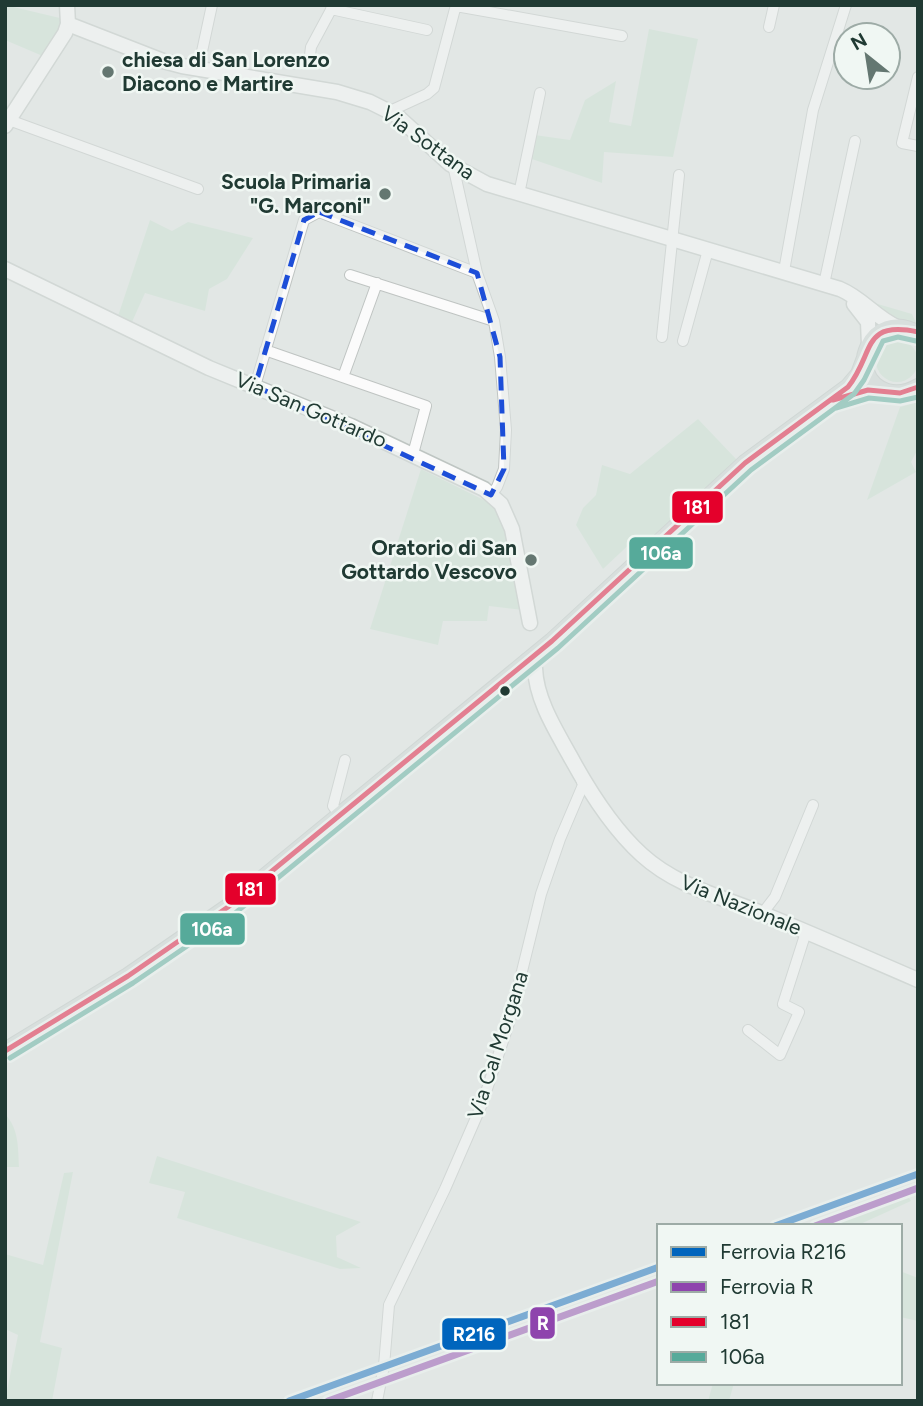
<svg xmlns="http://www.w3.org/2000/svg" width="923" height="1406" viewBox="0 0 923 1406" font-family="Figtree,sans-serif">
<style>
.green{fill:#cbe1d1}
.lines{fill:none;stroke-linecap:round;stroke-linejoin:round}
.street-casing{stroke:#bfc4c2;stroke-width:12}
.secondary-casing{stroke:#bec5c2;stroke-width:17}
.primary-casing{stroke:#bbc4c1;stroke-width:18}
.street{stroke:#fbfbfb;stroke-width:10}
.secondary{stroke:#fbfbfb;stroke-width:14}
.primary{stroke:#cdd4d2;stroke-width:16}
.bus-1-casing{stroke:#f0f7f3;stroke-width:10}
.bus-2-casing{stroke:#f0f7f3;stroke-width:10}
.bus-1{stroke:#e4002b;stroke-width:5}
.bus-2{stroke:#56aa9a;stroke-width:5}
.rail-1-casing{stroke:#f0f7f3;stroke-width:12}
.rail-2-casing{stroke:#f0f7f3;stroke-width:12}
.rail-1{stroke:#0065bd;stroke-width:7}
.rail-2{stroke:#8e44ad;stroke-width:7}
.marked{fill:none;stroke:#1d4ed8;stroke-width:5;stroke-dasharray:14 9;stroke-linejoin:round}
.poi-dot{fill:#647771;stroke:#f0f7f3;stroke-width:2.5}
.bus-dot{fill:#203a33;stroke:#f0f7f3;stroke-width:2.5}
.labels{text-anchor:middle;stroke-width:5;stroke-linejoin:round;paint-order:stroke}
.poi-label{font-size:21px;font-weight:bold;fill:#203a33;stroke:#f0f7f3;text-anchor:end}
.street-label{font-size:21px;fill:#203a33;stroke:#f0f7f3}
.line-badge{stroke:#f0f7f3;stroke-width:2.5}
.badge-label{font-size:19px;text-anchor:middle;font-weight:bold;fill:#fff}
</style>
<rect width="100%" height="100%" fill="#e2e7e5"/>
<path class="green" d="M5 5 60 18V28L45 57 5 40Z
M649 29 698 39 673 157 604 152 602 183 526 157 535 135 570 140 585 100 616 81 609 122 631 126Z
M150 220 172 231 188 222 253 238 227 279 209 289 205 311 145 293 132 322 118 316Z
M864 300 912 314 918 327 891 320Z
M876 361a21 21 0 1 1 42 0a21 21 0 1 1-42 0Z
M918 402V449L911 462 916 472 867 500 900 407Z
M698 419 737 460 642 546 635 539 603 569 576 525 583 508 596 495 602 465 630 474Z
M421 469 488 502 498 509 510 543 523 610 489 606 487 621H443L438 645 370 629Z
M5 1114C19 1129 18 1147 19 1167H5Z
M157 1156 361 1222 336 1236 337 1257 361 1268 340 1269 177 1218 185 1192 149 1183Z
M73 1172 40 1342 62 1348 52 1401H5L18 1335 5 1329V1254L43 1265 64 1173Z
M906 1193 911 1201 856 1226H815Z
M900 1271 918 1278V1321L900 1317Z
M713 1383H734L729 1401H708Z"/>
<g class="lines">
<defs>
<path id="street" d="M456 6 622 36
M331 9 427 30
M769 27 774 5
M309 63 311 47 333 6
M198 70 212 5
M918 77 902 143 918 146
M390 111 427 94 434 88 456 5
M9 120 198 189
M453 165 477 273 494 321 500 357 506 430 504 469 497 487 491 495
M519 194 540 93
M784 271 813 110 846 5
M350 275 494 321
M824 284 855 141
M662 337 679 175
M683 341 708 250
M265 350 426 406 413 454
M343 377 377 283
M255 386 304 220 319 212 477 273
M340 816 333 806 345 760
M762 914 775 897 813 805
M748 1030 780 1055 799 1012 783 1004 806 932
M377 1401 384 1366 389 1305 445 1189 482 1104 510 1020 541 894 560 839 583 785 581 779"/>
<path id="secondary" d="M68 24 163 61 182 66 337 92 370 102 396 115 450 164 487 184 840 289C862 298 876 318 897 327
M5 126 65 33 68 24 67 5
M5 269 209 368 351 426 484 489 501 504 512 529 530 623
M854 304 868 322 869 345
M527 661 535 668C536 699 555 729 570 756 589 791 612 828 642 855 677 887 723 897 766 915 817 936 867 958 918 980"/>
<path id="primary" d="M918 334C872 306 842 377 887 392 898 395 908 393 918 387
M5 1051 128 976 228 907 552 641 745 463 848 387 859 374 865 358"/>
</defs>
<use href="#street" class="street-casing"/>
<use href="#secondary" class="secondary-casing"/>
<use href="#primary" class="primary-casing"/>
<use href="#street" class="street"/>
<use href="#secondary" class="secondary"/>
<use href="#primary" class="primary"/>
<defs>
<path id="bus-1" d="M833 400 868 390 900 393 918 387
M5 1051 128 976 228 907 552 641 745 463 848 387C875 353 861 320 918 332"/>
<path id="bus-2" d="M836 408 869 398 900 401 918 397
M10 1058 133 983 234 914 558 648 751 470 854 394 864 380 883 341 898 337 916 341"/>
</defs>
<use href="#bus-1" class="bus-1-casing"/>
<use href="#bus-2" class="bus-2-casing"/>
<use href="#bus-1" class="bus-1"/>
<use href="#bus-2" class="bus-2"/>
<defs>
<path id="rail-1" d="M775 1226 918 1174
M289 1401 659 1267"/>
<path id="rail-2" d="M815 1226 918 1188
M328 1401 659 1281"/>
</defs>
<use href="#rail-1" class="rail-1-casing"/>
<use href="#rail-2" class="rail-2-casing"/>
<use href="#rail-1" class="rail-1"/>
<use href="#rail-2" class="rail-2"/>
</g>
<path d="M0 0H923V1406H0ZM319 212 477 273 500 357 504 469 491 495 255 386 304 220Z" fill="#e2e7e5" fill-opacity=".55" fill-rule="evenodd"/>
<path class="marked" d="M319 212 477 273 500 357 504 469 491 495 255 386 304 220Z"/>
<g class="poi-dot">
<circle cx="108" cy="72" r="7"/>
<circle cx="385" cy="194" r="7"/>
<circle cx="531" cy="560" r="7"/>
</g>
<circle class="bus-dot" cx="505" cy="691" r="6"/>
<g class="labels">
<g class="poi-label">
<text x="122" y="67" text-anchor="start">chiesa di San Lorenzo<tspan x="122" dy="24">Diacono e Martire</tspan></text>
<text x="371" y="189">Scuola Primaria<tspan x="371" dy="24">"G. Marconi"</tspan></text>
<text x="517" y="555">Oratorio di San<tspan x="517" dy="24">Gottardo Vescovo</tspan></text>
</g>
<g class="street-label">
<text transform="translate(428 143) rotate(36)" y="7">Via Sottana</text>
<text transform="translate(311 410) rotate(23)" y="7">Via San Gottardo</text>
<text transform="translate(741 905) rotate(22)" y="7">Via Nazionale</text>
<text transform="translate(498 1045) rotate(-72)" y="7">Via Cal Morgana</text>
</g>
</g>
<g class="line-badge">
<rect x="671" y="490" width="53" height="34" rx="7" fill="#e4002b"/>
<rect x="628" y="536" width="66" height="34" rx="7" fill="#56aa9a"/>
<rect x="224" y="872" width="53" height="34" rx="7" fill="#e4002b"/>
<rect x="179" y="912" width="67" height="34" rx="7" fill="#56aa9a"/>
<rect x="529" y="1306" width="27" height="34" rx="7" fill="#8e44ad"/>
<rect x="441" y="1317" width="66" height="34" rx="7" fill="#0065bd"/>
</g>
<g class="badge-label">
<text x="697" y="514">181</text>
<text x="661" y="560">106a</text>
<text x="250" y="896">181</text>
<text x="212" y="936">106a</text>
<text x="543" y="1330">R</text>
<text x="474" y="1341">R216</text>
</g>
<rect width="923" height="1406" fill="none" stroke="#203a33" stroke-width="14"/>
<rect x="657" y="1224" width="245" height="161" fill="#f0f7f3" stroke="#9daba6" stroke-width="2"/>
<rect x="671" y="1247" width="35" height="10" fill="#0065bd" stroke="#9daba6" stroke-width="2"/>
<text x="720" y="1259" font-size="21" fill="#203a33">Ferrovia R216</text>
<rect x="671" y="1282" width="35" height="10" fill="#8e44ad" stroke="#9daba6" stroke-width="2"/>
<text x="720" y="1294" font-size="21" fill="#203a33">Ferrovia R</text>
<rect x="671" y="1317" width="35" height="10" fill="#e4002b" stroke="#9daba6" stroke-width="2"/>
<text x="720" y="1329" font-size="21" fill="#203a33">181</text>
<rect x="671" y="1352" width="35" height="10" fill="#56aa9a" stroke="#9daba6" stroke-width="2"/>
<text x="720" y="1364" font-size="21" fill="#203a33">106a</text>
<g transform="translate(867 56) rotate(330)"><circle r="33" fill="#f0f7f3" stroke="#9daba6" stroke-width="2"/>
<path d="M0-5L12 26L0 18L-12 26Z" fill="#647771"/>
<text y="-10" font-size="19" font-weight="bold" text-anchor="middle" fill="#203a33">N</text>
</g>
</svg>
